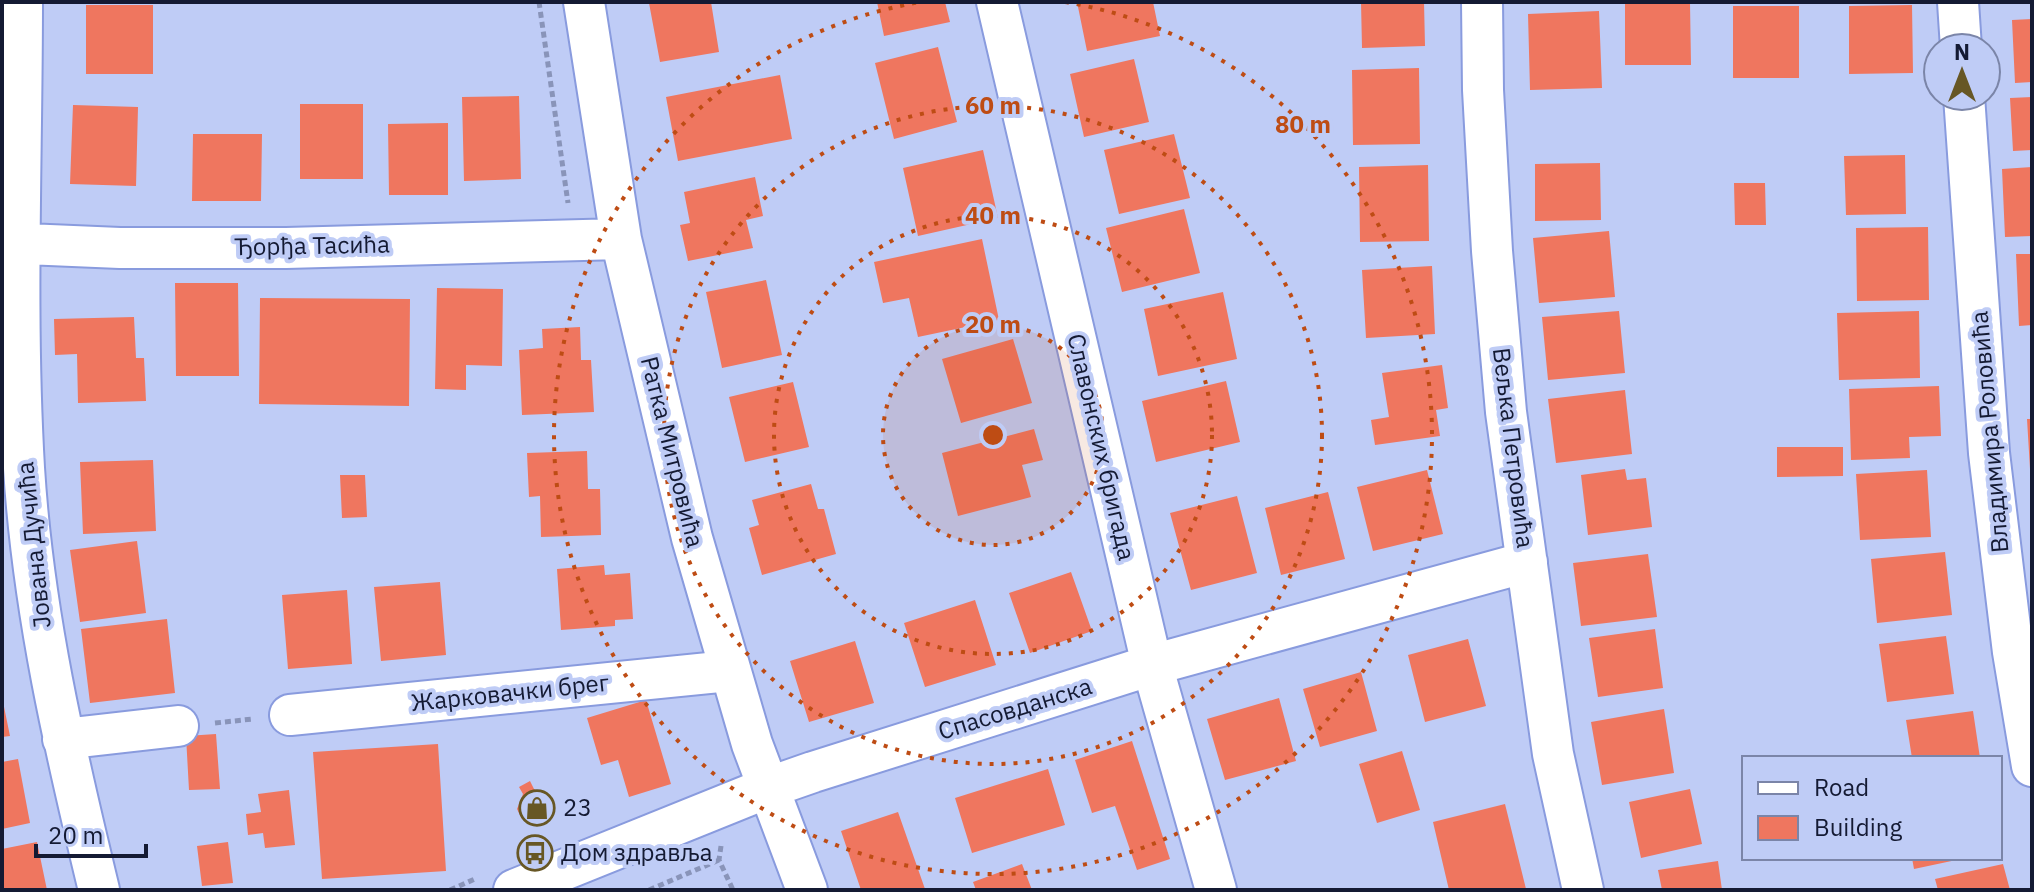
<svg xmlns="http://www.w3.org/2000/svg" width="2034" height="892" viewBox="0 0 2034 892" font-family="'IBM Plex Sans',sans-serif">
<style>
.building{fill:#ef765f}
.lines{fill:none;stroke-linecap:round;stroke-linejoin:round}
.minor-casing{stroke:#899bde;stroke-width:44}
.path{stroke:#8994b9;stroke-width:5;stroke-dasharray:6 4;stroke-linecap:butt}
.minor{stroke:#fff;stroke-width:40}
.ring{fill:none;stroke:#be4c14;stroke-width:4;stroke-dasharray:4 8}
.labels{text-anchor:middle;stroke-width:8;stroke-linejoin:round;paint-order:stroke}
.street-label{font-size:24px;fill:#141a33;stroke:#bfccf6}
.poi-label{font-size:24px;fill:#141a33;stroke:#bfccf6;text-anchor:start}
.centre{fill:#be4c14;stroke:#bfccf6;stroke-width:4}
.ring-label{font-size:24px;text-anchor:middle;font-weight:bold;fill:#be4c14;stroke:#bfccf6;stroke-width:8;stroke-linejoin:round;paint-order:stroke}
</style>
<rect width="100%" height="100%" fill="#bfccf6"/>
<path class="building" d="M711 2 719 52 660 62 649 3Z
M877 2H945L950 22 884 36Z
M1077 2H1153L1160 36 1087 51Z
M1361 2H1424L1425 46 1362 48Z
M1625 3H1690L1691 65H1625Z
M86 5H153V74H86Z
M1912 5 1913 73 1849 74V6Z
M1733 6H1799V78H1733Z
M1599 11 1602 88 1530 90 1528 14Z
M2032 19V82L2015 83 2012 20Z
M938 47 957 122 894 139 875 63Z
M1134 59 1149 122 1084 137 1070 74Z
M1419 68 1420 144 1353 145 1352 70Z
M780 75 792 139 678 161 666 97Z
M519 96 521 179 464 181 462 97Z
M2032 97V150L2013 151 2010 98Z
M300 104H363V179H300Z
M73 105 138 107 136 186 70 184Z
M448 123V195H389L388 124Z
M193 134H262L261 201H192Z
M1174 134 1190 198 1119 214 1104 150Z
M983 150 998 218 918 236 903 168Z
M1905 155 1906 214 1846 215 1844 156Z
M1600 163 1601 220 1535 221V164Z
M1428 165 1429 241 1360 242 1359 167Z
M2032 167V236L2005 237 2002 169Z
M755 177 763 216 746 220 753 248 688 261 680 225 690 223 684 192Z
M1734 183H1765L1766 225H1735Z
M1184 209 1200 273 1122 292 1106 228Z
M1928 227 1929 300 1857 301 1856 228Z
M1609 231 1615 297 1539 303 1533 238Z
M982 239 999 320 918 337 909 298 883 303 874 262Z
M2016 254H2032V325L2019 326Z
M1432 266 1435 334 1366 338 1362 270Z
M766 280 782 355 722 368 706 292Z
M175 283H238L239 376H176Z
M437 288 503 289 502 366 466 365V390L435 389Z
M1223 292 1237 359 1158 376 1144 309Z
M260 298 410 299 409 406 259 404Z
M1619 311 1625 373 1548 380 1542 317Z
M1919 311 1920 378 1839 380 1837 313Z
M134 317 136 358H144L146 401 78 403 77 354 55 355 54 319Z
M580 327 581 360H591L594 412 522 415 519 350 543 348 542 329Z
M1013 339 1032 403 961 423 942 359Z
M1442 365 1448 408 1436 410 1440 436 1375 445 1371 420 1389 417 1382 373Z
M1226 381 1240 442 1156 462 1142 401Z
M793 382 809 447 745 462 729 397Z
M1939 386 1941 436 1909 437 1910 458 1851 460 1849 389Z
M1625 390 1632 454 1556 463 1548 399Z
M2027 419H2032V469H2030Z
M1034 429 1043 460 1022 465 1031 497 958 516 942 453Z
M1777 447H1843V476L1777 477Z
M587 451 588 489H600L601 535 541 537 540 496 529 497 527 453Z
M153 460 156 531 83 534 80 462Z
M1625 469 1627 480 1646 478 1652 527 1588 535 1581 475Z
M1427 470 1443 534 1373 551 1357 487Z
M1927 470 1931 537 1860 540 1856 474Z
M340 475H365L367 517 342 518Z
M811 484 818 509H824L836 554 762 575 749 528 759 525 752 500Z
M1328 492 1345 559 1281 575 1265 508Z
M1237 496 1257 573 1191 590 1170 513Z
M137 541 146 613 80 622 70 550Z
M1945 552 1952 615 1877 623 1871 559Z
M1648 554 1657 617 1581 626 1573 563Z
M604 565 605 575 630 573 633 619 615 620V626L561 630 557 569Z
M1071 572 1092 631 1030 653 1009 593Z
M440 582 446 655 381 661 374 587Z
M347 590 352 664 288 669 282 595Z
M975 600 996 665 925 687 904 623Z
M167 619 175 693 90 703 81 629Z
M1655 629 1663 688 1598 697 1589 638Z
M1946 636 1954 694 1887 702 1879 644Z
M1468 639 1486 706 1425 722 1408 655Z
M855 641 874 703 809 722 790 661Z
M1361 672 1377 731 1320 747 1303 689Z
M2 697 10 736 2 737Z
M1279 698 1296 761 1225 780 1207 719Z
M646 700 671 784 629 797 618 760 601 765 587 718Z
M1664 709 1674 773 1602 785 1591 722Z
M1973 711 1980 758H1912L1906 720Z
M216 734 220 789 189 790 186 736Z
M1132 741 1170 859 1137 870 1115 806 1092 813 1075 760Z
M438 744 446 871 322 879 313 752Z
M1402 751 1420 810 1377 823 1359 764Z
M18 759 30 823 2 829V762Z
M1048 769 1065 825 972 853 955 798Z
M530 781 534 789 546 795 552 805 545 817 535 822 522 819 517 809 523 794 519 787Z
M1690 789 1702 844 1641 858 1629 802Z
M289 790 295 845 265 848 263 833 248 835 246 814 261 812 258 794Z
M1505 804 1526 889 1449 890 1433 822Z
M898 812 925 889 861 890 841 831Z
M37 842 47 890H2V849Z
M228 842 233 883 202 886 197 846Z
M1912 858H1961V859L1914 869Z
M1718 861 1722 890H1662L1658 870Z
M1022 864 1032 890H976L973 882Z
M2003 864 2010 890H1938L1935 879Z"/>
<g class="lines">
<defs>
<path id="minor" d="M22 2C22 157 15 312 24 468 33 612 65 750 99 890
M584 2 621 239 692 538 752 744 807 890
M997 2 1152 665 1216 890
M1482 2 1483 90 1492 251 1506 412 1553 754 1583 890
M1958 2 1961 48
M1964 96 1989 453 2013 652 2032 766
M2 243 120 248H286L621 239
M290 715 729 671
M63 739 178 726
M514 890 767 788 813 772 1152 665 1527 562"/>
</defs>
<use href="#minor" class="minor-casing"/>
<path class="path" d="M539 2 568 203
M215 723 253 719
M721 846 719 860 733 890
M450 890 477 878
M649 890 719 860"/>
<use href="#minor" class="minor"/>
</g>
<circle cx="993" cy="435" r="110" fill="#be4c14" fill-opacity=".12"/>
<g class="ring">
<circle cx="993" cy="435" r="110"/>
<circle cx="993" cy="435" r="219"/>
<circle cx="993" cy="435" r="329"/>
<path d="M1065 2A439 439 0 1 1 921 2"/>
</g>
<defs>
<symbol id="shop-ring" viewBox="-11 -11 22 22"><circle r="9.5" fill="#bfccf6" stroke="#675725" stroke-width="1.5"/><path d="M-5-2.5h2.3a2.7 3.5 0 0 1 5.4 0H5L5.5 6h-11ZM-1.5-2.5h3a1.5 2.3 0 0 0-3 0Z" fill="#675725"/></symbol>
<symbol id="bus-ring" viewBox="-11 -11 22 22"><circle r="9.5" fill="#bfccf6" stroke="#675725" stroke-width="1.5"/><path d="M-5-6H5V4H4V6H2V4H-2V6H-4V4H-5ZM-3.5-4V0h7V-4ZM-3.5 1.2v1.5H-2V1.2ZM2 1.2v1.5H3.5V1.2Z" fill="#675725"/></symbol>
</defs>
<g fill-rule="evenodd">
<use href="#shop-ring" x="517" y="788" width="40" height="40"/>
<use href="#bus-ring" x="515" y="833" width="40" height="40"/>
</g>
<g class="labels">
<g class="street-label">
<text transform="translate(312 246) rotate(-1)" y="8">Ђорђа Тасића</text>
<text transform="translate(1990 432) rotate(-95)" y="8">Владимира Роловића</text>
<text transform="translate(1101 447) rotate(77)" y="8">Славонских бригада</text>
<text transform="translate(1513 448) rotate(83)" y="8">Вељка Петровића</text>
<text transform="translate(672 452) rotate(76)" y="8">Ратка Митровића</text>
<text transform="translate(34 545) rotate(-96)" y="8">Јована Дучића</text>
<text transform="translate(510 693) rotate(-6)" y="8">Жарковачки брег</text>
<text transform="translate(1015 709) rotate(-17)" y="8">Спасовданска</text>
</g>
<g class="poi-label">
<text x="563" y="816">23</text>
<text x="561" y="861">Дом здравља</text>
</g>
</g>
<circle cx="993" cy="435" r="12" class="centre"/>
<g class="ring-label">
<text x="993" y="114">60 m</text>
<text x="1303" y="133">80 m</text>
<text x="993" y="224">40 m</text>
<text x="993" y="333">20 m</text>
</g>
<rect width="2034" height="892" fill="none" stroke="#141a33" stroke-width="8"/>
<rect x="1742" y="756" width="260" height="104" fill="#bfccf6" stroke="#7b85a8" stroke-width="2"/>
<rect x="1758" y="782" width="40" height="12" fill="#ffffff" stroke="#7b85a8" stroke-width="2"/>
<text x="1814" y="796" font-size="24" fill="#141a33">Road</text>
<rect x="1758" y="816" width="40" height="24" fill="#ef765f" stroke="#7b85a8" stroke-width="2"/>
<text x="1814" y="836" font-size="24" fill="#141a33">Building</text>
<g transform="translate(1962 72)"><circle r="38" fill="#bfccf6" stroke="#7b85a8" stroke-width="2"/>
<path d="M0-6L14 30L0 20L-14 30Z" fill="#675725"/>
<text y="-12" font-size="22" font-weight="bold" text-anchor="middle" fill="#141a33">N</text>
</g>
<path d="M36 844v12h110v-12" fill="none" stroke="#141a33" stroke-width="4"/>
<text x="48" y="844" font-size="24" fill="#141a33" stroke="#bfccf6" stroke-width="6" paint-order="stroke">20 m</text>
</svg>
